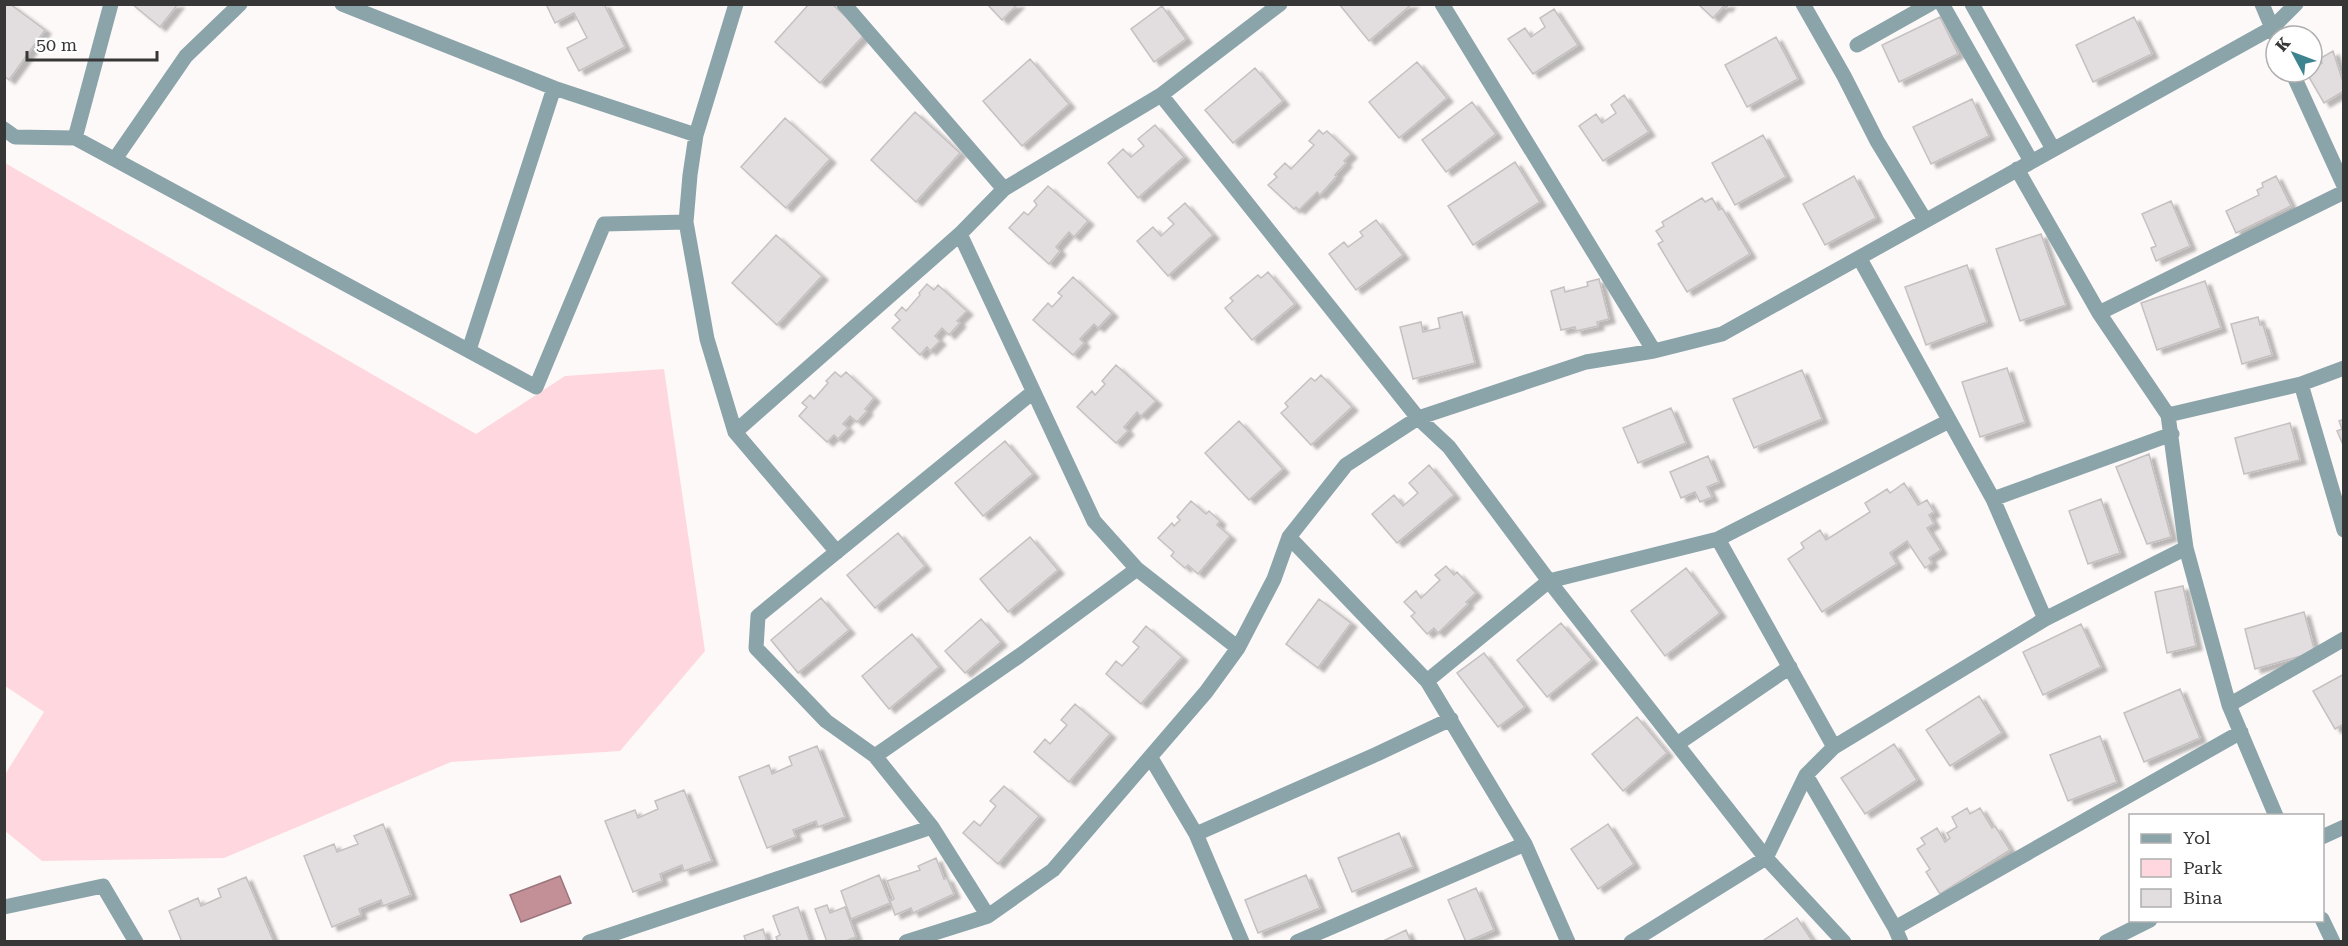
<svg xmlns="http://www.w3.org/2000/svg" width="2348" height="946" viewBox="0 0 2348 946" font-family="'Roboto Serif',serif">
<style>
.green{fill:#fed8de}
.water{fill:#c49098;stroke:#9a757b;stroke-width:1.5}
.building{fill:#e2ddde;stroke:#c5c0c1;stroke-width:1.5;filter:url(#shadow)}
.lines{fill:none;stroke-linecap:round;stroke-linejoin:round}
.minor{stroke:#8ba4a9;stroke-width:15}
</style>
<defs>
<filter id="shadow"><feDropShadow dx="6" dy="4" stdDeviation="1.5" flood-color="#0004"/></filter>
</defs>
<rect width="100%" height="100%" fill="#fef9f9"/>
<path class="green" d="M5 163 476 434 565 376 664 369 705 651 620 751 451 762 224 858 42 861 5 831 4 776 44 712 5 686Z"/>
<path class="water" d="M560 876 571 903 521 922 510 895Z"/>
<path class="building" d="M4 4H10L45 30 9 80 4 76Z
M132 4H178L160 27Z
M546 4H604L625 47 579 71 567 48 587 38 574 13 555 23Z
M809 4H832L865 34 820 83 775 42Z
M987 4H1018L1002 20Z
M1339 4H1412L1369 41Z
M1698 4H1729L1726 8 1724 6 1713 18Z
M1162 6 1186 39 1154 62 1131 29Z
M1554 9 1578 45 1533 74 1508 39 1525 28 1531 37 1545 27 1540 18Z
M1940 17 1958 54 1899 82 1882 45Z
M2134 17 2152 54 2093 82 2076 45Z
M1776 37 1798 79 1747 107 1725 65Z
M2333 51 2342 79 2344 78V91L2324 103 2306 72H2312V68L2322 63 2321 58Z
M1030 59 1069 104 1022 146 983 101Z
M1417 62 1447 98 1399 138 1369 102Z
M1255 68 1283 101 1233 143 1205 110Z
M1624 95 1649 132 1603 161 1579 126 1596 114 1602 123 1616 113 1611 105Z
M1972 99 1989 136 1931 164 1913 127Z
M1472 102 1496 134 1446 172 1422 140Z
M915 112 960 153 916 202 871 160Z
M785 118 830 159 786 208 741 167Z
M1155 125 1184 157 1138 198 1108 163 1123 149 1131 157 1144 146 1138 139Z
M1319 130 1323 134 1327 131 1351 154 1344 161 1346 163 1335 175 1337 176 1320 195 1317 192 1299 210 1296 207 1294 209 1268 185 1277 177 1274 174 1285 163 1291 169 1314 145 1309 141Z
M1763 135 1786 177 1735 205 1712 163Z
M1515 162 1540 202 1473 245 1448 206Z
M1854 176 1876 218 1825 245 1803 204Z
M2276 176 2291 206 2236 233 2226 211 2259 195 2257 190 2263 187 2262 183Z
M1048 186 1088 221 1074 237 1069 232 1056 247 1060 251 1049 264 1009 228 1024 212 1028 215 1037 205 1034 201Z
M1702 198 1705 202 1712 198 1719 210 1722 208 1750 254 1687 292 1658 244 1663 241 1656 231 1664 226 1662 222Z
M2171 201 2190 246 2156 261 2151 248 2156 246 2142 214Z
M1185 203 1213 235 1168 276 1137 241 1153 227 1161 236 1174 224 1168 218Z
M1376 220 1403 255 1356 290 1329 254 1344 242 1348 247 1363 236 1360 232Z
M2041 234 2066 305 2020 321 1996 249Z
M776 235 822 276 777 325 732 283Z
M1967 265 1987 322 1926 345 1905 287Z
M1268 272 1295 304 1252 340 1225 308 1233 301 1230 298 1258 275 1261 278Z
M1073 277 1112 313 1098 328 1094 324 1080 339 1084 343 1073 355 1033 320 1048 303 1052 307 1062 296 1058 293Z
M1599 279 1609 319 1597 322 1598 326 1576 331 1575 327 1561 330 1551 291 1564 287 1565 292 1588 286 1587 282Z
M2205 281 2221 328 2157 350 2141 303Z
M927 284 934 290 938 285 967 311 957 321 960 323 949 335 942 328 935 336 940 341 930 351 927 347 920 355 892 328 900 320 895 315 902 307 906 311 920 295 919 293Z
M1462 312 1475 363 1413 379 1400 327 1421 322 1423 332 1440 328 1438 318Z
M2258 317 2260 325H2263L2272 355 2242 364 2231 324Z
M1116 365 1156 401 1141 416 1137 412 1124 427 1128 431 1116 443 1077 407 1092 391 1095 395 1105 384 1102 381Z
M2007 368 2025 422 1980 437 1962 382Z
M1802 370 1822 419 1754 448 1733 399Z
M835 372 841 377 846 372 874 398 865 409 867 411 857 422 850 416 843 424 848 428 838 439 834 435 827 442 799 416 807 407 802 403 810 395 814 399 828 383 826 381Z
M1321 375 1352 407 1311 445 1281 413 1288 407 1285 403 1311 378 1315 381Z
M1671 408 1686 443 1638 463 1623 428Z
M2344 419V447L2337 431 2342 429 2339 421Z
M1239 421 1283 469 1249 500 1205 453Z
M2290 423 2300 460 2244 474 2235 438Z
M1005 441 1033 474 983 516 955 483Z
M2149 454 2171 537 2147 544 2116 467Z
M1708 456 1719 482 1707 487 1712 497 1700 502 1695 492 1681 498 1670 472Z
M1429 465 1454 495 1397 543 1372 514 1394 495 1403 506 1418 493 1409 483Z
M1904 483 1918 505 1927 500 1934 512 1929 515 1934 524 1927 528 1941 550 1929 558 1932 563 1925 568 1907 541 1890 553 1897 564 1822 612 1788 559 1804 548 1801 543 1820 530 1826 540 1870 512 1865 503 1887 489 1890 493Z
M2101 499 2120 553 2088 564 2069 511Z
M1191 501 1206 514 1209 511 1220 521 1217 525 1230 536 1198 574 1188 565 1185 568 1171 556 1174 552 1158 538 1172 523 1174 526 1180 520 1177 517Z
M898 533 925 566 875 608 847 575Z
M1030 537 1058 570 1008 612 980 579Z
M1446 566 1454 575 1457 572 1476 593 1466 602 1468 604 1438 633 1434 628 1427 634 1411 616 1415 613 1404 602 1416 591 1421 598 1440 580 1435 575Z
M1686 568 1720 613 1665 656 1631 611Z
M2183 586 2196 646 2167 653 2155 592Z
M821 598 849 630 798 673 771 640Z
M1319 599 1351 623 1318 668 1286 644Z
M2304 612 2315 652 2255 669 2245 629Z
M981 619 1001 642 965 673 945 651Z
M1561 623 1592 660 1547 697 1517 660Z
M2081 624 2101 667 2043 695 2023 652Z
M1146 626 1182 657 1141 704 1106 674 1116 661 1122 666 1139 647 1133 642Z
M912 634 939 667 889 709 862 676Z
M1484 653 1525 707 1498 727 1457 673Z
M2344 674V724L2335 729 2313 691Z
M2180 689 2200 738 2144 762 2124 713Z
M1979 696 2002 733 1950 766 1926 730Z
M1075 704 1110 734 1069 782 1034 752 1045 739 1050 744 1067 725 1061 720Z
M1637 717 1667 753 1623 791 1592 754Z
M2100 736 2117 782 2068 801 2050 755Z
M1894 744 1917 780 1865 814 1841 778Z
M817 746 845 817 818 827 816 821 793 830 796 837 767 848 739 777 769 765 772 774 792 765 789 757Z
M1004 786 1039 816 998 864 963 833 974 821 980 826 996 806 990 801Z
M684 790 712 861 684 871 682 865 660 874 662 881 633 892 605 821 635 810 638 818 658 809 655 801Z
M1967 808 1970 814 1980 808 1992 828 1995 826 2010 850 1940 894 1926 872 1930 869 1917 849 1925 844 1921 838 1937 828 1945 842 1950 838 1947 833 1957 827 1952 817Z
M383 824 411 895 383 906 381 900 359 909 361 915 332 927 304 856 334 844 337 852 358 844 354 836Z
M1608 824 1634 864 1598 889 1571 849Z
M1399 833 1413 867 1352 892 1338 858Z
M936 858 944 879 947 878 954 894 913 913 911 908 895 915 890 901 894 899 887 881 920 870 918 866Z
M879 875 890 903 851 919 841 891Z
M1306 875 1320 908 1258 933 1245 900Z
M246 877 274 942H182L169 911 198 898 201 906 221 897 218 889Z
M1476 888 1494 930 1466 942 1448 900Z
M827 905 830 913 845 907 856 937 843 942H827L815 909Z
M798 907 810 942H778L776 937 780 935 773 916Z
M1797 918 1813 942H1765L1764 940Z
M763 929 767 942H746L744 936Z
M1406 930 1411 942H1386L1385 940Z"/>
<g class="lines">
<path class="minor" d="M342 4 554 88 696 135
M736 4 696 135 690 175 686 222 707 339 735 432 837 552
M844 4 1004 189
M1442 4 1654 351
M1803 4 1844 76 1877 141 1925 220
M1942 4 2031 161
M1972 4 2053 149
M2262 4 2275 35
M1857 45 1930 4
M2292 72 2344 186
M1161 95 1418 418 1449 447 1549 581 1766 858 1844 942
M4 129 15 137 75 138 536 387 604 224 686 222
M75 138 111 4
M115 159 186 56 240 4
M2017 169 2099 313 2168 415 2186 548 2229 705 2276 816
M960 234 1094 521 1137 569 1238 648
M1860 259 1993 499 2045 619
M2099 313 2344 192
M469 350 554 88
M2301 384 2344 530
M2168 415 2301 384 2344 368
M735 432 960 234 1004 189 1161 95 1280 4
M1993 499 2172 434
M1289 537 1427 681 1525 844 1568 942
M1718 539 1834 747
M1427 681 1549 581 1718 539 1949 421
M2229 705 2344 639
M1677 744 1790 667
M875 756 1019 656 1137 569
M1151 758 1196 834 1242 942
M1806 775 1895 928 1901 942
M1196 834 1377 754 1451 719
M2322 837 2344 827
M4 907 103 886 136 942
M988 916 932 827 875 756 826 721 756 648 758 616 1033 392
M2322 919 2333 942
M1895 928 2241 732
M589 942 932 827
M906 942 988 916 1053 870 1206 692 1238 648 1274 579 1289 537 1346 465 1418 418 1586 362 1654 351 1722 334 2272 28 2296 4
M1297 942 1525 844
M1631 942 1766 858 1806 775 1834 747 2045 619 2186 548
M2106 942 2150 920"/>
</g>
<rect width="2348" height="946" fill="none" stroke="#383737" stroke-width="12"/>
<rect x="2129" y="814" width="195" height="108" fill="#ffffff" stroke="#afafaf" stroke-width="1.5"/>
<rect x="2141" y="834" width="30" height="9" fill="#8ba4a9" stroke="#afafaf" stroke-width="1.5"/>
<text x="2183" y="844" font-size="18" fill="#383737">Yol</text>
<rect x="2141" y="859" width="30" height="18" fill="#fed8de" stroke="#afafaf" stroke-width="1.5"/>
<text x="2183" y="874" font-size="18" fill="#383737">Park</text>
<rect x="2141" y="889" width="30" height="18" fill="#e2ddde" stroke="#afafaf" stroke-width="1.5"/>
<text x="2183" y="904" font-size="18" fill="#383737">Bina</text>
<g transform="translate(2294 54) rotate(311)"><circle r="28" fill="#ffffff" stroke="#afafaf" stroke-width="1.5"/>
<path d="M0-4.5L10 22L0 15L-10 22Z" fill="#3e8490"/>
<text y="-9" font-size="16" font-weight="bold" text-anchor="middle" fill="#383737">K</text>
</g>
<path d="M27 51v9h130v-9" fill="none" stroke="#383737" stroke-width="3"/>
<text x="36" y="51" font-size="18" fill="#383737" stroke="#ffffff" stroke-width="4.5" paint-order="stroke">50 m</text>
</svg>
